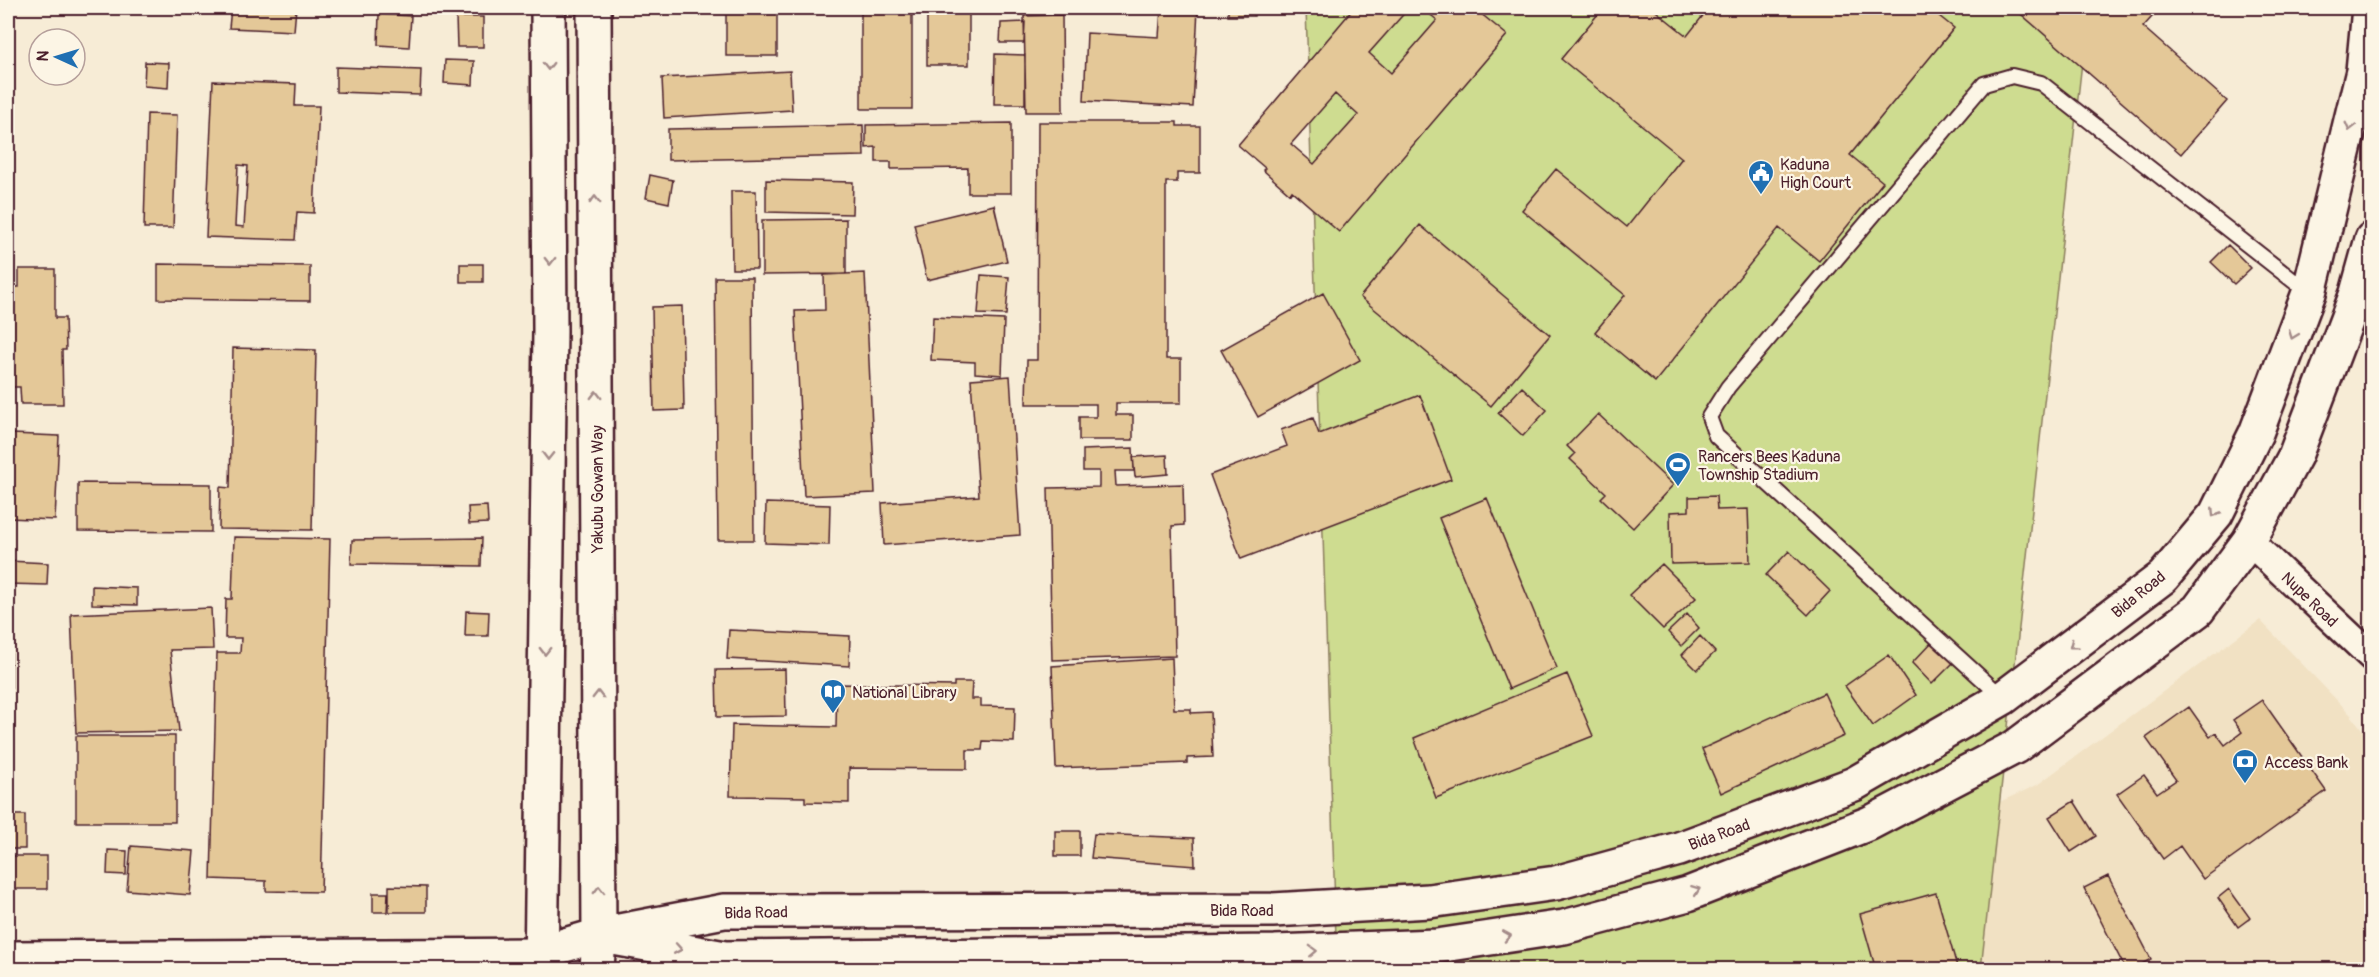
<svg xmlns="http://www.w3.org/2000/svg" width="2379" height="977" viewBox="0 0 2379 977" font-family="Pangolin,sans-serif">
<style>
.built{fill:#f1e1c3}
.park{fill:#cedc90;stroke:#8c7e5e;stroke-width:1.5}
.building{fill:#e4c898;stroke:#4a1f2b;stroke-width:1.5;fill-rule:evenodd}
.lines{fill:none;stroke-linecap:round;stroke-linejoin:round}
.lane-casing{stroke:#4a1f2b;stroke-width:18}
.street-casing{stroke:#4a1f2b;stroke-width:32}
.secondary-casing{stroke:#4a1f2b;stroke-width:38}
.lane{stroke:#fcf5e5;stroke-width:14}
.street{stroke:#fcf5e5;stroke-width:27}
.secondary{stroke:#fcf5e5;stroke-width:33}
.oneway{stroke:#a38a88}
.labels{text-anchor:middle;stroke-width:4.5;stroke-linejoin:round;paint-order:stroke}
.poi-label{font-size:16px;fill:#4a1f2b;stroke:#fcf5e5;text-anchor:start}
.street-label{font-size:16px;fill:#4a1f2b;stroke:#fcf5e5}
</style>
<rect width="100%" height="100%" fill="#f7ecd6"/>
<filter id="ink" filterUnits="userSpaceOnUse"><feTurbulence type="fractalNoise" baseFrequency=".0167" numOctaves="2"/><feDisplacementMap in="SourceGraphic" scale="12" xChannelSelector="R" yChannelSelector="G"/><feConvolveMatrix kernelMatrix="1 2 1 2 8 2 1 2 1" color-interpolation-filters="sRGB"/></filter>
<g filter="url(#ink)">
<path class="built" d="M2260 620 2351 715 2371 741V969L1501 970 1717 930 2037 785Z"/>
<path class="park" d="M1306 8H2088L1981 969H1337Z"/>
<path class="building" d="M231 8H296L294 31 229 28Z
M726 8H777V56H726Z
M861 8H912V109H861Z
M927 8H969V65H927Z
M1161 8H1198L1193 107 1084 101 1087 33 1159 37Z
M1228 8H1254V16H1228Z
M1354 8H1409L1369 53 1391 73 1437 20 1422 8H1474L1507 35 1339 232 1292 191 1290 194 1263 170 1265 168 1238 145ZM1335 94 1358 115 1314 164 1291 144Z
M1603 8H1652L1687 36 1709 8H1863L1869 12 1872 8H1929L1954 28 1850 155 1883 182 1819 261 1779 228 1655 382 1595 332 1625 295 1522 210 1556 169 1627 227 1682 158 1561 59Z
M2014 8H2160L2143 27 2227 101 2181 154Z
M379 14 411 16 409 47 378 45Z
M1062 15 1063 112H1026L1024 16Z
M456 17H483V47H457Z
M1025 22 1024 43H1000L1001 23Z
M995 54 1025 55V104H994Z
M445 60 474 61 473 85 444 83Z
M145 62 169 63 168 88 144 86Z
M336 67 421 70 420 95 336 92Z
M790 71 792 110 664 118 662 78Z
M213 81 296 84 295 106H319L314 213 297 212 295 240 206 237ZM238 165 248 166 244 227 235 226Z
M147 114 177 115 173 228H144Z
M1038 122H1177V126H1200V173H1177V182H1166V359H1181V403H1116V415H1133V440H1079V417H1096V404H1026L1027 360H1037Z
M1011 123V193H968V168L891 169V162H876V147L866 148V125Z
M863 125 864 156 668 160V129Z
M650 175 673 180 669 203 646 198Z
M766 180 853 182 852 214 766 212Z
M731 191H756L757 269H732Z
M994 205 1007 261 927 280 914 224Z
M846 219V274L762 275V220Z
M1420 225 1550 335 1491 406 1360 297Z
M2228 245 2251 268 2234 284 2211 262Z
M158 264 310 266V301L158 299Z
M460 264H483V282H460Z
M19 269H55V318H65L66 350H62L63 404H21L20 387H8V287H19Z
M865 273 875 493 804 496 795 311 825 310 824 275Z
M981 275 1009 277 1006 315 978 314Z
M715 277H752L754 540H718Z
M1323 293 1360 360 1258 417 1221 350Z
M682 306 684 410 654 411 652 307Z
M933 317 1004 320 1002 375 975 373V362L931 360Z
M233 348 316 350 312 530 219 529 220 487 230 488Z
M1010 376 1020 535 884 545 882 503 979 496 971 379Z
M1522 387 1547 410 1523 436 1498 413Z
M1420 395 1451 479 1241 559 1210 475 1287 446 1281 430 1313 418 1319 434Z
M1598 414 1673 485 1633 528 1601 498 1606 493 1570 459 1575 454 1567 446Z
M12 434 59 436 55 520 8 518Z
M1133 448 1134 471H1115L1116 486 1183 484 1184 525 1172 526 1175 656 1052 660 1048 488 1099 487V471H1083V450Z
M1167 455 1168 474 1135 477 1133 457Z
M78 483 211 484V532L78 531Z
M1716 496 1717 510 1748 509 1750 562 1671 564 1670 512 1689 511V497Z
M1487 498 1557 668 1509 689 1439 518Z
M766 503 830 505 829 545 765 543Z
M487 506 488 523 469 524 468 507Z
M234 537 330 539 321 892 266 891V881L211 879 217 653H240L241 638H225L226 599H232Z
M482 538 481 566 351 564 352 540Z
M1789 551 1830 591 1808 615 1766 575Z
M8 561 48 563 47 585 8 584V617Z
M1662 564 1696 598 1663 629 1629 595Z
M92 586 137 588V605L92 604Z
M211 608 213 649 170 650 179 731 76 733 71 614Z
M466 611 489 612 488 636H465Z
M1687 614 1699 628 1681 646 1668 632Z
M8 623H12L11 645H8Z
M729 630 850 636 849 666 727 659Z
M1700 636 1715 652 1697 670 1682 655Z
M1932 642 1953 663 1932 684 1912 663Z
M8 647H11V762H8Z
M1889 655 1916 695 1873 726 1845 686Z
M1172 658 1174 709H1191V713L1211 712 1213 757 1187 758V763L1056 768 1052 666Z
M785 669 786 716 717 717 716 670Z
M1567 674 1593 736 1436 798 1414 738Z
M954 682H972L971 699H981V706L1015 707 1014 742 983 741 982 750H967V769L849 768V803L805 802V797L730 796 732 725 836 727 837 684 954 686Z
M1824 693 1844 736 1721 793 1702 749Z
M2262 700 2326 791 2203 879 2180 846 2163 859 2117 794 2144 775 2157 793 2176 780 2146 738 2189 707 2210 737 2216 733 2225 745 2242 732 2233 720Z
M76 736H175V822H76Z
M2074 801 2096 836 2071 852 2049 817Z
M8 815H25V849H8Z
M1055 831H1080V856H1055Z
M1094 834 1194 838 1195 866 1091 858Z
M131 846 194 851 190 895 127 890Z
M108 850 127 851 126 875 107 874Z
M8 856H47V889H8Z
M2108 876 2151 959 2131 970H2126L2084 888Z
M389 886 426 887V912H389Z
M2229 889 2250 918 2238 927 2218 898Z
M373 893H388L387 912H373Z
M1936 893 1958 970H1876L1860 914Z"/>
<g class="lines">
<defs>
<path id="lane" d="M2003 698 1716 436 1709 417 1728 387 1984 84 2012 76 2041 83 2309 293"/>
<path id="street" d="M2249 541 2372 657
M8 955 541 952"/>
<path id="secondary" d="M594 8 599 935 597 970
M619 939 725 958 1275 952 1437 946 1564 927 1688 894 1870 823 2015 747 2198 610 2249 541 2295 456 2357 293 2372 239
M541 952 599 935 724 911 1273 910 1429 901 1556 883 1679 849 1854 784 2003 698 2163 577 2216 514 2256 433 2309 293 2363 71 2369 8
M541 970 550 331 548 8"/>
</defs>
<use href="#lane" class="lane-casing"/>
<use href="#street" class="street-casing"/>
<use href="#secondary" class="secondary-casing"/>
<use href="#lane" class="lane"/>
<use href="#street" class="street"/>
<use href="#secondary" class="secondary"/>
</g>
<defs><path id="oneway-chevron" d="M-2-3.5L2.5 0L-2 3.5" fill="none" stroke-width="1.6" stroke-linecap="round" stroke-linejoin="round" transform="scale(1.5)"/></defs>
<g class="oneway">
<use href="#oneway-chevron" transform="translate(548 66) rotate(90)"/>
<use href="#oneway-chevron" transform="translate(2350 127) rotate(104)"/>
<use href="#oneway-chevron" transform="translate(595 200) rotate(-90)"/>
<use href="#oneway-chevron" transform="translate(550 261) rotate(90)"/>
<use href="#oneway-chevron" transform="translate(2293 335) rotate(111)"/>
<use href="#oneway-chevron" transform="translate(596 395) rotate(-90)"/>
<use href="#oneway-chevron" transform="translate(548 456) rotate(91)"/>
<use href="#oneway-chevron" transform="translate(2215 513) rotate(123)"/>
<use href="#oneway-chevron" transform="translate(2073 645) rotate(143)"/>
<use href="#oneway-chevron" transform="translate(545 651) rotate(91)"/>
<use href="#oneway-chevron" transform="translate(598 695) rotate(-90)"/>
<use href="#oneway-chevron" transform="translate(599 890) rotate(-90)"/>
<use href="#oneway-chevron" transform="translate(1696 890) rotate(-21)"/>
<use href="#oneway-chevron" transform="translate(1507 936) rotate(-9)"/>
<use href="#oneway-chevron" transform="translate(678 949) rotate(10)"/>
<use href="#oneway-chevron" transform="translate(1313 951) rotate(-2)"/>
</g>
</g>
<defs>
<symbol id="civic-pin" viewBox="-11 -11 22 30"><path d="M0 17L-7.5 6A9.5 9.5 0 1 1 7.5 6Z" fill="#1f6fb2" stroke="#fcf5e5"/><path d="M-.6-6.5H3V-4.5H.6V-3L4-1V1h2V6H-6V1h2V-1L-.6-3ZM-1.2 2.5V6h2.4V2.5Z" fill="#fff"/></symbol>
<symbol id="stadium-pin" viewBox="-11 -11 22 30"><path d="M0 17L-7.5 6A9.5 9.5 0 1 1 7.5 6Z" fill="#1f6fb2" stroke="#fcf5e5"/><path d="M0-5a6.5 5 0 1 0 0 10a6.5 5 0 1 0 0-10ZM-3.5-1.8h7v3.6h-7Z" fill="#fff"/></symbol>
<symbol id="library-pin" viewBox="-11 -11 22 30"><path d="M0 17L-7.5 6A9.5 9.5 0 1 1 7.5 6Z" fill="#1f6fb2" stroke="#fcf5e5"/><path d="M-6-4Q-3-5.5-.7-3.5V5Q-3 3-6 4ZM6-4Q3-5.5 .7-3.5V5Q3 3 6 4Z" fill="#fff"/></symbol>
<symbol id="bank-pin" viewBox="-11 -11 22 30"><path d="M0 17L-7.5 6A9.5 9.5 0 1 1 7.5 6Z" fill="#1f6fb2" stroke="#fcf5e5"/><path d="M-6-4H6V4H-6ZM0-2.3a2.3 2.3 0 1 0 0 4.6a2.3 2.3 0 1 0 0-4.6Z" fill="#fff"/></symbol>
</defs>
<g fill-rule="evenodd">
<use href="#civic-pin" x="1746" y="158" width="30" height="40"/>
<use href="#stadium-pin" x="1663" y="450" width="30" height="40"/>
<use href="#library-pin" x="818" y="677" width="30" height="40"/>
<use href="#bank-pin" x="2230" y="747" width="30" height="40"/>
</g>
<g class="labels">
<g class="poi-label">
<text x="1780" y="170">Kaduna<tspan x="1780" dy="18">High Court</tspan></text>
<text x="1698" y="462">Rancers Bees Kaduna<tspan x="1698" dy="18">Township Stadium</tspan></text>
<text x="852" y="698">National Library</text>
<text x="2264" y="768">Access Bank</text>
</g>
<g class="street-label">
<text transform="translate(597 489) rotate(-90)" y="6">Yakubu Gowan Way</text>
<text transform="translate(2138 594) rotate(-39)" y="6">Bida Road</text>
<text transform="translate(2310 599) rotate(44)" y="6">Nupe Road</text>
<text transform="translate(1719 834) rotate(-20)" y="6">Bida Road</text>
<text x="1242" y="916">Bida Road</text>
<text transform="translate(756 912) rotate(-1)" y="6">Bida Road</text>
</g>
</g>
<rect width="2379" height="977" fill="none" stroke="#fcf5e5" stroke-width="30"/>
<rect x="15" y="15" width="2349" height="947" fill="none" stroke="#4a1f2b" stroke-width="2" filter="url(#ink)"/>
<g transform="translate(57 57) rotate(274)"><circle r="28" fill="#fcf5e5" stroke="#b59f9b" stroke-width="1.5"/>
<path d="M0-4.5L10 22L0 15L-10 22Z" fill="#1f6fb2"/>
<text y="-9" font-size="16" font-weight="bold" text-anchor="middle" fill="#4a1f2b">N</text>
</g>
</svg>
